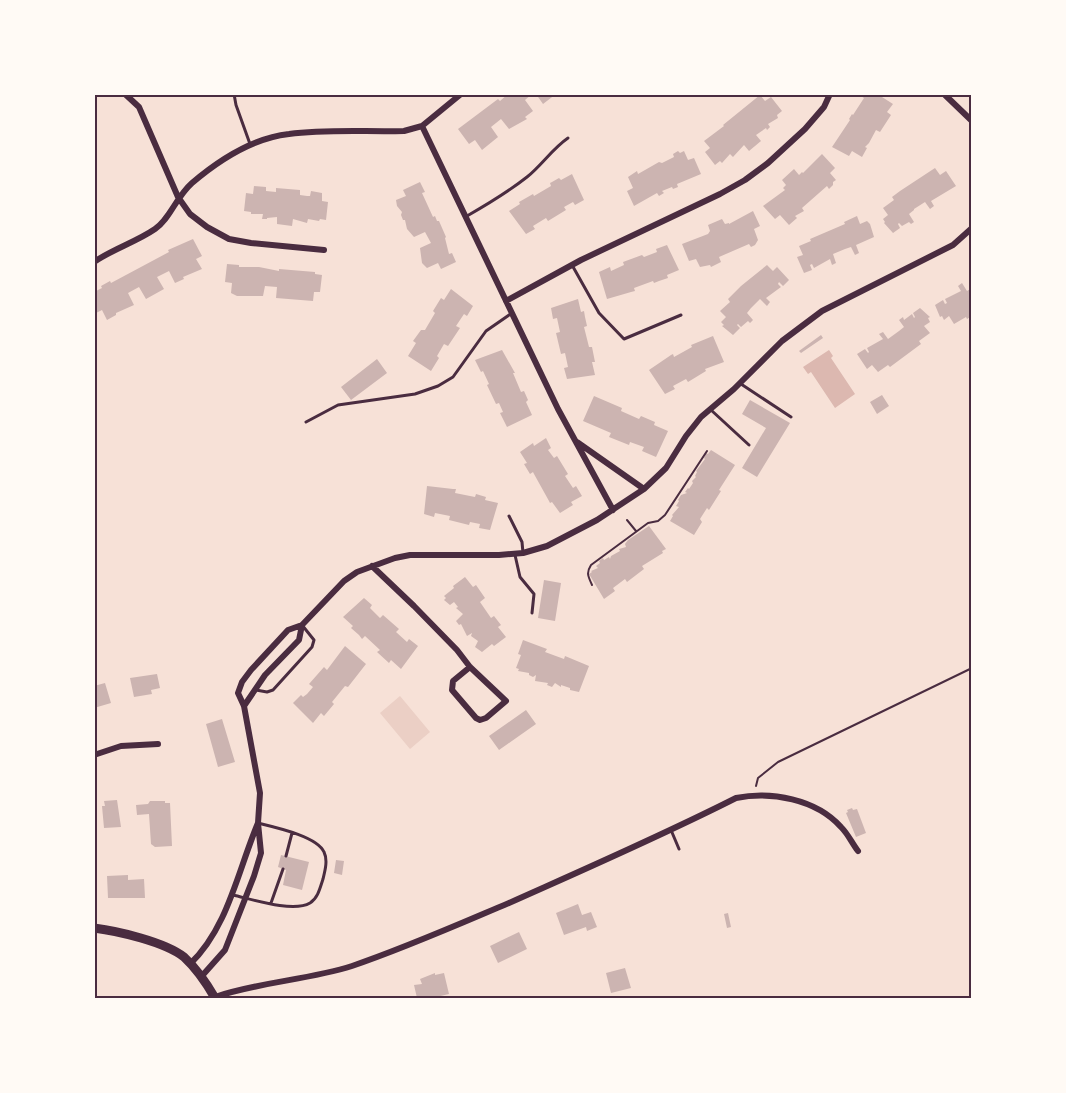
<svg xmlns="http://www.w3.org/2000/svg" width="1066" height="1093" viewBox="0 0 1066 1093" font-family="'Space Grotesk',sans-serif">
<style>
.green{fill:#ebcfc5}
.water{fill:#dcb8b0}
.building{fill:#ccb4b1}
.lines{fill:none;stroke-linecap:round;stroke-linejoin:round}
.path{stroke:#4a2c40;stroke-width:2}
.service{stroke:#4a2c40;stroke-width:3}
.minor{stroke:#4a2c40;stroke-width:6}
.secondary{stroke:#4a2c40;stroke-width:9}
.neatline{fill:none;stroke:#4a2c40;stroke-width:2}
</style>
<rect width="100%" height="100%" fill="#f7e1d7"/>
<path class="green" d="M400 696 430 732 410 749 380 713Z"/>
<path class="water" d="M829 350 833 356 831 358 855 394 835 408 811 372 808 374 803 367Z"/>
<path class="building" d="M508 94H532L525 100 533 111 525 117 527 119 509 129 501 119 491 127 498 137 482 150 475 140 469 144 458 129 498 99 500 101Z
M536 94H556L543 104Z
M862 94H884L882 97 893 104 887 112 891 115 880 132 876 130 869 143 865 147 867 148 862 157 852 151 849 156 832 147 850 120 849 119 852 114 853 115 864 98 861 96Z
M760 95 765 101 771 97 782 111 777 115 778 118 768 124 770 127 767 130 766 128 756 135 761 141 749 151 744 145 733 157 730 154 722 163 720 161 715 165 705 152 710 148 704 141 724 126 723 125Z
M678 151 680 153 684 151 688 160 694 158 701 174 677 184 678 187 673 189 672 187 662 191 664 193 659 196 657 193 634 206 627 191 633 188 628 177 637 171 638 174 659 162 662 163 674 157 673 154Z
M822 154 835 168 830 173 836 180 833 182V185L829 189 827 186 802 208 804 211 795 216 797 218 789 225 780 215 775 219 763 206 785 190 783 188 786 185 782 180 794 169 799 175 802 172 803 173Z
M935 168 940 175 946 171 956 186 931 201 934 206 930 209 925 202 914 209V210L909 214 914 222 911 224 909 222 902 226 899 223 898 224 900 228 893 233 884 223 885 222 883 219 888 215 883 208 894 200 892 197 900 191Z
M572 174 584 200 575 205 573 202 564 207 566 210 548 221 546 218 533 226 535 229 526 234 509 211 520 204 519 202 533 194 534 196 551 186 550 183 552 182 559 178 561 180Z
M420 182 425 192 422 193 433 217 435 216 437 221H439L446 237 445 238 449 254 452 253 456 262 441 269 438 263 427 268 422 263 420 248 431 243 425 232 414 237 407 229 405 220H403L401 215 402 212 397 206 396 200 406 196 403 190Z
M254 186 266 187V191L276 192V188L300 190V195L307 196H310L311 191 322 193V201L328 202 326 220 320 219 319 221 308 219 307 223 293 219 292 226 277 224V217L267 218V219H262L263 214H251V212L244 211 246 193 253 194Z
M753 211 760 226 754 229 758 240 755 245 751 247 749 244 719 257 721 262 711 267 710 265 700 267 696 259 689 261 682 244 708 234 710 231 708 225 722 219 725 224 729 223V224Z
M857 216 860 224 867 221 870 224 874 237 856 245 859 253 855 255 851 247 845 249 833 254 836 263 832 265 830 259 814 268 812 264 810 265 812 270 804 273 797 257 803 255 799 246 811 241 810 239 845 224 844 222Z
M193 239 202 256 196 259 202 269 183 277 184 279 175 283 169 271 157 277 164 289 146 299 139 287 128 293 134 305 116 313V315L107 320 102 310 96 313 94 292 102 288 101 286 110 281 111 283 169 252 168 250Z
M667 245 679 270 667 275 668 278 659 281 654 283 653 281 634 288 635 291 631 292 607 299 599 272 610 267 611 271 624 265 623 262 642 255 644 257 657 252 656 249Z
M227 264 239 265V267H259L279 271V269L315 272V274L322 275 320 292H314L313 301 276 298 277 287 265 286 263 296H237L231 293 232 283 225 282Z
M767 265 773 271 777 267 789 280 783 286 779 282 778 284 781 287 766 298 770 302 767 306 760 299 751 308 747 313 753 320 750 323 748 321 741 327 738 324 737 325 740 328 733 335 722 326 724 325 721 322 726 317 720 311 730 302 728 299 741 286Z
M962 283 967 291 972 288V316L967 319 966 317 954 324 949 316 944 320 942 316 940 317 935 305 943 300 945 304 947 303 945 299 961 291 958 286Z
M451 289 473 306 467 316 464 314 456 326 460 328 448 346 444 344 437 356 439 358 431 371 408 356 416 343 413 341 421 330H425L435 313 433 311 441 298 444 300Z
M578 299 581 312 584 311 585 317 587 326 584 327 589 347H592L595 362H592L595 375 567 379 564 368 568 367 565 353 561 354 556 333 560 332 557 318 553 319 551 308Z
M920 308 930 317 928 318 930 322 924 326 930 333 919 341 921 344 890 367 888 365 878 372 872 365 867 369 857 354 865 349 868 353 869 352 867 348 883 339 879 334 883 332 888 339 899 331 904 327 899 320 903 317 904 320 912 314 914 318 915 317 913 313Z
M821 335 823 338 801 353 799 351Z
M713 336 724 362 705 369 706 371 688 382 686 379 673 386 675 389 665 394 649 370 671 355 673 354 674 357 692 347 691 345Z
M502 350 515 373H513L521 392 524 391 528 400 526 402 532 415 507 427 500 413 503 412 499 403 496 404 487 385 489 384 483 371 481 372 475 360Z
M377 359 387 373 351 400 341 387Z
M882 395 889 406 877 414 870 402Z
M594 396 622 408 621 411 639 419 641 416 655 422 654 425 668 431 656 457 642 451 644 447 630 442 629 445 609 437 611 433 583 421Z
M750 400 790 423 757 477 742 468 766 428 742 414Z
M546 438 551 448 548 450 554 458 557 456 568 474 565 476 573 488 576 486 582 496 571 502 573 505 560 513 552 502 550 503 549 501 534 474 533 472 530 474 524 464 527 463 520 452 533 443 534 446Z
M711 450 735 465 719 490 721 491 709 510 707 508 700 519 702 522 694 535 670 521 673 516 672 515 679 507 676 506 679 501 678 500 681 495 687 493 685 492 688 488 689 489 693 483 692 481 696 477 695 476 697 472 696 471 705 459 704 458 706 453 708 454Z
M427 486 453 489H456L455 493 475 497 476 494 486 497 485 500 498 503 490 530 479 528 480 524 470 522 469 525 449 520 450 516 435 513 434 517 424 514Z
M649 526 666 549 662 551 663 553 642 566 644 569 627 582 625 579 613 588 615 591 604 599 589 574 592 572 591 571 598 568 596 566 600 563 599 561 603 558 604 560 609 557 610 559 611 556 620 551 619 549 626 547 625 544 628 540Z
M465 577 473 587 476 585 485 598 480 602 491 618 494 616 501 625 498 627 506 637 494 646 492 644 482 652 475 647 478 641 471 636 472 633 467 636 461 624 459 625 456 621 463 614 456 608 458 607 454 602 450 605 444 600 446 598 444 596 454 588 453 586Z
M544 580 561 583 555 621 538 618Z
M364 598 372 605 370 608 380 618 383 615 399 629 396 632 407 642 409 639 418 646 401 669 391 660 389 663 377 652 380 650 365 636 362 639 359 635 351 628 353 626 343 617Z
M523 640 547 649 545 652 564 659 565 656 589 666 579 692 570 690V688L561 685V687L555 683 552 687 547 685 548 683 535 681 536 675 533 677 529 675V673L518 671 519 669 516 668 521 655 518 654Z
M345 646 366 664 348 687 345 686 332 702 334 704 324 716 321 713 313 723 293 703 301 695 303 697 307 694 313 687 309 684 324 667 327 670Z
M157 674 160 688 151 690 152 694 134 697 130 678Z
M105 683 111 703 94 708V686Z
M526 710 536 724 499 750 489 736Z
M222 719 235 762 218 767 206 724Z
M117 800 121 827 104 828 102 806H105L104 801Z
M150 801H165V803H170L172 846 155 847 151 844 149 814 137 815 136 805 148 804Z
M852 808 853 810 857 809 866 833 856 837 846 813 848 812 847 810Z
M281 855 309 862 302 890 283 885 286 870 278 867Z
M336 860 344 861 342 875 334 873Z
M128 875V880L144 879 145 898H108L107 876Z
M578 904 582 915 591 912 597 927 587 931 586 927 564 935 556 913Z
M728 913 731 927 727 928 724 914Z
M519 932 527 949 498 963 490 946Z
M625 968 631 988 611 993 606 973Z
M435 973V975L444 973 449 994 432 998H417L414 985 422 984 420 979Z"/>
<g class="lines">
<path class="path" d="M627 520 636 531
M592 585C588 576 586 573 591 565L648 523 658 521 665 515 707 451
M756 786 758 778 778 762 972 668"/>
<path class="service" d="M234 94 236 105 250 144
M467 216C488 204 508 192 527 177 542 165 552 149 568 138
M572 265 599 313 624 339 681 315
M741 384 791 417
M711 410 749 445
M306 422 338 405 415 394 438 386 453 377 486 331 512 313
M509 516 522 542 523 553
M515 555 520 577 534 594 532 613
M256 690 267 692 273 690 312 647 314 640 302 625
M671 830 679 849
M286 856 292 833
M233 895C251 899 293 913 310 903 318 898 320 888 323 879 325 871 328 860 324 852 317 836 274 827 258 823
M271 903 283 869"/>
<path class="minor" d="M125 94 139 107 178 197 190 214 207 227 229 239 251 243 324 250
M944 94 972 121
M422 126 558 409 613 510
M94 262C113 249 136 242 155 229 170 219 176 197 192 183 219 160 253 138 289 134 326 129 366 132 404 131L422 126 461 94
M506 301 581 260 720 194 745 180 768 163 805 129 824 107 830 94
M577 442 644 489
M372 566 414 606 457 650 470 667 506 701 486 718 480 720 476 718 452 690 453 681 470 667
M244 706 265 675 299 640 302 625
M94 755 121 746 158 744
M190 964C228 928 238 870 258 823
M201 977 225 950 254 876 261 853 258 823 260 793 244 706 238 693 242 682 251 670 288 630 302 625 344 581 357 572 395 558 410 555H499L523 553 547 546 597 520 644 489 666 468 686 436 701 417 734 389 782 341 822 311 953 245 972 228
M215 997C259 982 308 980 352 966 405 948 457 925 509 903 585 869 661 836 736 798 771 791 816 799 841 827 848 834 852 843 858 851"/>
<path class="secondary" d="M94 928C118 931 165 942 184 957 197 969 207 984 215 998"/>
</g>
<rect width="1066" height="1093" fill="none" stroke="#fffaf5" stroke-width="192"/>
<rect x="96" y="96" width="874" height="901" class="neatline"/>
</svg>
